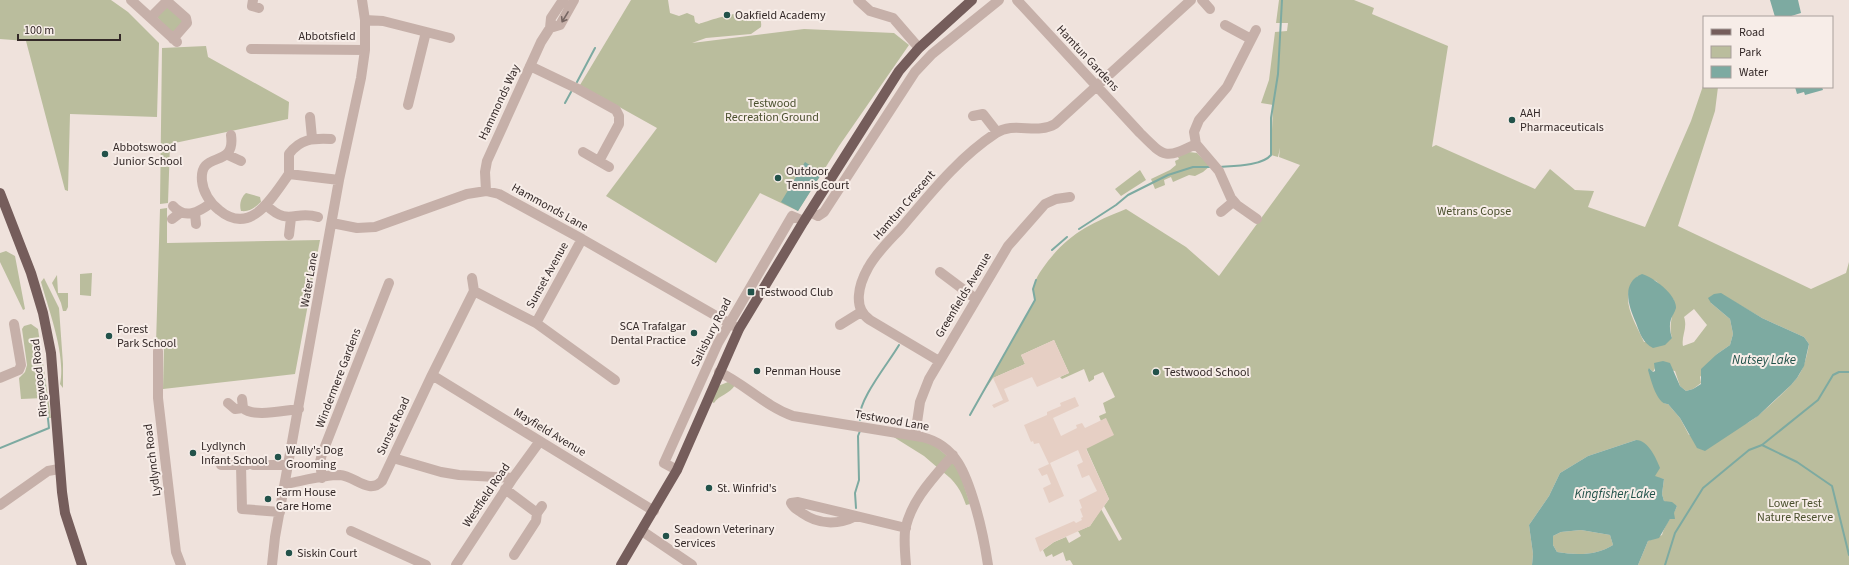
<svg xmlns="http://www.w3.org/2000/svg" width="1849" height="565" viewBox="0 0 1849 565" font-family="'Source Sans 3',sans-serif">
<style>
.green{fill:#babd9d;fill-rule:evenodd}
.plaza{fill:#e6cfc4}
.water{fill:#7daaa1;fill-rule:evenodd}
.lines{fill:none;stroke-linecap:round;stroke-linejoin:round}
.stream{stroke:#7daaa1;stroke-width:2}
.minor{stroke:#c6b0a9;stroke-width:10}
.major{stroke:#755d5b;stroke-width:10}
.oneway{stroke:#766662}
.poi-dot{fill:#22524a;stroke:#f7ede8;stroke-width:1.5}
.labels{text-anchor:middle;stroke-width:4;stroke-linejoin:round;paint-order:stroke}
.poi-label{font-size:12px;fill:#342928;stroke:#f7ede8;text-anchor:start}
.street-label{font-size:12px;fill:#342928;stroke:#f7ede8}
.park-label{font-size:12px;fill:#4b502e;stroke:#f7ede8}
.water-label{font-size:13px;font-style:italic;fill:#22524a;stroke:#f7ede8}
</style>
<rect width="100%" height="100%" fill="#efe2dc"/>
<path class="green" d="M0 0H111L128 12 159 43 157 117 70 114 68 191 65 190 26 41 0 39Z
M631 0H668L670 13 679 16 687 13 694 16 695 22 699 24C712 20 765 0 761 27L751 34 706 38 692 43 804 29 894 33 909 45 839 146 798 211 760 193 716 263 606 196 657 128 580 85Z
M1279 0H1354L1374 8 1372 14 1448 46 1432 147 1436 145 1535 189 1550 169 1575 190 1594 191 1588 207 1645 227 1691 121 1704 83V87H1718L1715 111 1678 226 1811 289 1846 273 1849 262V565H1638L1648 541 1662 535C1665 524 1673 516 1677 506L1664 501 1662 494 1664 479 1654 477 1636 440 1588 456 1560 473 1549 496 1529 525 1533 554 1532 565H1073L1070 560 1066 561 1063 552 1053 557 1052 554 1046 557 1043 550 1054 542 1066 537 1069 543 1081 536 1078 531 1090 526 1101 509 1119 541 1122 539 1104 506 1109 499 1086 448 1106 418 1101 421 1099 416 1106 413 1103 403 1115 397 1103 372 1094 376V379L1089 382 1084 369 1062 379 1060 377 1069 373 1054 340 1021 355 1025 364 993 378 982 394 1035 300C1031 282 1038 275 1048 261 1071 232 1092 223 1126 209L1186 247 1219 276 1300 165 1279 157 1280 148 1278 157 1271 155 1273 105 1261 103 1269 80 1275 32 1287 31 1288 23H1276ZM1638 276 1656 281 1674 300C1674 314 1668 324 1672 338L1644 342C1634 320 1617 296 1638 276ZM1721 294 1762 318 1804 337 1809 344C1807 356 1804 368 1797 378 1790 387 1756 420 1747 423 1731 429 1706 432 1689 435L1680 418 1668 404H1665L1649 368 1653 372 1655 368 1675 371 1680 386 1686 391 1693 389 1701 383 1700 377 1717 354 1730 345 1733 334 1730 319 1711 303ZM1694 309 1707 325 1694 342 1683 346C1681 336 1688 328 1684 317Z
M165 5 185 20 173 35 156 16Z
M206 46 208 57 289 102 288 119 170 144 168 203 160 204 162 48Z
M1189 152 1197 153 1210 166 1203 172 1195 176 1189 175 1173 182 1171 177 1164 180 1165 185 1155 189 1151 179 1170 170 1176 165 1175 161 1179 159 1178 157Z
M1140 170 1146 180 1121 196 1115 189Z
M246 193 260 197 261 202C254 208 250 212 241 211 239 205 241 197 246 193Z
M167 208V243L320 240 295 374 163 389 164 344H156L160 209Z
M6 251 15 256 25 309 23 310 0 262V253Z
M92 273 91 296 80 295V274Z
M57 275 58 293H68V307L66 311H63L61 303 52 283Z
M44 278 59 308 63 364V388L60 384C66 355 49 311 41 282Z
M31 324 38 329 51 418H46L44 398 21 399 19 378 25 372 27 365 22 329 24 326Z
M728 382 735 385C730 394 719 395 714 403L712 402 718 386Z
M892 436 932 443 947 456 938 468 924 456Z
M951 461 959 470 970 504 966 505C961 490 955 481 943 472Z
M1581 530 1610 535 1613 545C1596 556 1576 555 1557 552L1553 545V536L1561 532Z"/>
<path class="plaza" d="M1054 340 1069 373 1037 387 1032 377 1004 389 1009 401 994 408 992 405 1003 400 993 378 1025 364 1021 355Z
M1075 397 1079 406 1053 418 1061 436 1077 428 1076 425 1082 423 1085 428 1106 418 1114 435 1086 449 1109 499 1090 526 1054 542 1040 552 1035 538 1074 521 1076 523 1082 520 1081 518 1083 517 1080 509 1082 508 1079 500 1097 491 1089 475 1082 478 1077 465 1083 462 1078 450 1050 463 1064 496 1049 503 1043 488 1051 484 1047 474 1042 476 1038 469 1049 464 1039 443 1034 444 1033 441 1031 442 1024 425 1047 415V412L1061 406 1060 403Z"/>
<path class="water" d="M1770 0H1798L1801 13 1788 17H1775Z
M1795 87H1822L1823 90 1805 95 1804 92 1797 94Z
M805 162 822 173 798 211 781 202Z
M1642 274C1653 277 1677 295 1676 308 1675 312 1672 316 1671 319 1669 325 1670 332 1672 338L1665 345 1653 348C1643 343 1640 334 1636 323 1629 307 1620 283 1642 274Z
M1721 293 1762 318 1804 337 1809 344 1804 366 1797 378 1791 385 1758 416 1705 451 1697 448 1680 418 1668 404C1657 405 1651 380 1648 370L1649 368 1653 372 1655 371 1654 363 1663 361 1670 363 1680 386 1686 391 1693 389 1701 384V369L1717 354 1730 345 1733 334 1730 319 1711 303 1708 298 1714 294Z
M1636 440C1648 440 1656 458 1660 468L1655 476 1664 479 1662 494 1664 501 1672 502 1677 506 1674 513 1675 519H1670L1659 538 1648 541 1638 565H1532L1533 554 1529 525 1549 496 1560 473 1588 456ZM1581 530 1610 535 1613 545C1596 556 1576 555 1557 552L1553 545V536L1561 532Z"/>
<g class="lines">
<path class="stream" d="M577 82 595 48
M565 103 571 92
M1220 167C1233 166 1262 166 1271 155V118L1278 74 1282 0
M1079 229 1116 205 1128 195 1168 175 1193 167H1212
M1052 250 1067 237
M970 415 1035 300 1033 289 1036 280
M860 420C856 402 890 361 899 345
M1762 445 1797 462 1832 486 1849 555
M0 448 49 428 43 374
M856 508 855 493 859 480 858 436 860 431
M1665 565 1675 533 1703 488 1749 450 1762 445 1818 400 1833 375 1839 372H1849"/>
<path class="minor" d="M131 0 177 42
M253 0 252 6 259 8
M858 0 870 11 893 18 919 48
M1017 0 1140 133C1165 158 1165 159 1196 144
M1202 0 1210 9
M151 17 166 2 169 3 186 18 187 23 173 39
M365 20 383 21 450 38
M1225 25 1251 39
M550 28 560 25 574 0
M1256 30 1227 87 1199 120 1194 132 1196 144 1219 171 1231 198 1237 205 1257 219
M251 49 365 50
M530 66 578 89 616 110 619 116V124L599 161
M408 105 426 32
M973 116 983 114 997 132
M310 117 312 138
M231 135C236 170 199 149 202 181 203 192 210 203 219 210 251 237 272 197 289 174L339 180
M583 152 609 167
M228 155 241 161
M289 174V154C300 139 313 138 331 139
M486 191 485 172 487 161 541 42 550 28 551 18 563 0
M266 205C289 227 294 210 318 217
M173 206C185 220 199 212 211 203
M810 212 818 216 824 212 915 72 932 54 999 0
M1221 212 1233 202
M195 213 196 224
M172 219 180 213
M332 223 357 228 375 227 467 194 486 191 499 194 582 239 739 329
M289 235 291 218
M940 272 976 299
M472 278 474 291
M536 323 582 239
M840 325 861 312
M158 351V398L176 552 181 565
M939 361 870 320C852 308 859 284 868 268 876 253 890 240 901 228 930 194 958 158 996 133 1014 121 1037 135 1055 124L1191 0
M719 372C745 384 765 406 793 416L922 437C956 445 966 474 975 505 981 525 985 545 988 565
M432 375 654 511
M0 378 19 370 21 365 14 324
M242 399 243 408C253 418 285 410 299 409
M228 403 235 409 243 408
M915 436 920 402 929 379 1008 246 1045 204 1056 199 1070 197
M393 458 441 472 459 475 513 478
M221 465H247
M241 465 242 509 280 512
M253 465H288
M677 470 664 463 718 343 792 216 804 221
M322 478 320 462 322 454 389 283
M285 484C302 481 322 475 340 475 355 476 369 495 382 481L432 375 474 291 536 323 615 380
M505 489 537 513 542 506
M0 505 48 471 59 469
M856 516C838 525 819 525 802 513 798 510 793 508 791 503L798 502 906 528
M351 531 426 565
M642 531 692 565
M514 555 536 521 537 513
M272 565 275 537 339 180 361 78 365 50V20L362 0
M456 565 513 478 540 441
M906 565C905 554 904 542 905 531 910 501 934 477 953 455"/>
<path class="major" d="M0 193 31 273 43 313 51 353 62 492 65 513 82 565
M621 565 677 470 739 329 804 221 899 71 919 48 972 0"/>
</g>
<defs><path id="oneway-shaft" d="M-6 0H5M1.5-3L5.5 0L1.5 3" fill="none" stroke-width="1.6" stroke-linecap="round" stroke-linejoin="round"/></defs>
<use class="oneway" href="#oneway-shaft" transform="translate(565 17) rotate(121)"/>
<g class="poi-dot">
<circle cx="727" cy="15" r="4"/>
<circle cx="1512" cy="120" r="4"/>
<circle cx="105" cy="154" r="4"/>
<circle cx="778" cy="178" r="4"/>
<rect x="747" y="288" width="8" height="8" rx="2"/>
<circle cx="694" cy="333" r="4"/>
<circle cx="109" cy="336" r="4"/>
<circle cx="757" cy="371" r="4"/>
<circle cx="1156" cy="372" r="4"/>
<circle cx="193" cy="453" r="4"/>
<circle cx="278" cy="457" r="4"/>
<circle cx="709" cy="488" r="4"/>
<circle cx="268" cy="499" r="4"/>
<circle cx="666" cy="536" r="4"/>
<circle cx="289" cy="553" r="4"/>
</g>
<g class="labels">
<g class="poi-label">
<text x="735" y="19">Oakfield Academy</text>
<text x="1520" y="117">AAH<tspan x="1520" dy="14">Pharmaceuticals</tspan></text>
<text x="113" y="151">Abbotswood<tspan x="113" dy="14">Junior School</tspan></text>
<text x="786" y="175">Outdoor<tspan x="786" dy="14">Tennis Court</tspan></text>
<text x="759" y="296">Testwood Club</text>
<text x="686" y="330" text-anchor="end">SCA Trafalgar<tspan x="686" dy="14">Dental Practice</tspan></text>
<text x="117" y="333">Forest<tspan x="117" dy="14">Park School</tspan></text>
<text x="765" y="375">Penman House</text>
<text x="1164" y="376">Testwood School</text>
<text x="201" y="450">Lydlynch<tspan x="201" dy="14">Infant School</tspan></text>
<text x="286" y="454">Wally's Dog<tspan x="286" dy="14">Grooming</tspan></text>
<text x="717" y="492">St. Winfrid's</text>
<text x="276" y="496">Farm House<tspan x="276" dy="14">Care Home</tspan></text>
<text x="674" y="533">Seadown Veterinary<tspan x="674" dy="14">Services</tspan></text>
<text x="297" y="557">Siskin Court</text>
</g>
<g class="street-label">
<text x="327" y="40">Abbotsfield</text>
<text transform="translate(1088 58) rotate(47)" y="4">Hamtun Gardens</text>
<text transform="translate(499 102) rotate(-65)" y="4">Hammonds Way</text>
<text transform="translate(904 205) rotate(-49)" y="4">Hamtun Crescent</text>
<text transform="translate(550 207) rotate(29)" y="4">Hammonds Lane</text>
<text transform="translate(547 275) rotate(-61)" y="4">Sunset Avenue</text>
<text transform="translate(309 280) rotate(-80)" y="4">Water Lane</text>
<text transform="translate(963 295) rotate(-59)" y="4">Greenfields Avenue</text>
<text transform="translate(711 332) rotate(-63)" y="4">Salisbury Road</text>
<text transform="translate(39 378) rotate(-96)" y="4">Ringwood Road</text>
<text transform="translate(338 378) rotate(-69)" y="4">Windermere Gardens</text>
<text transform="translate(892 420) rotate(10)" y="4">Testwood Lane</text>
<text transform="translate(393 426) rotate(-65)" y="4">Sunset Road</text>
<text transform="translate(550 432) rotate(31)" y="4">Mayfield Avenue</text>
<text transform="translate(152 460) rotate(-97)" y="4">Lydlynch Road</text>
<text transform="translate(486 495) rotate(-56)" y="4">Westfield Road</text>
</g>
<g class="park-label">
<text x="772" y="107">Testwood<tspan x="772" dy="14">Recreation Ground</tspan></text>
<text x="1474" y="215">Wetrans Copse</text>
<text x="1795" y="507">Lower Test<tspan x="1795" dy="14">Nature Reserve</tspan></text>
</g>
<g class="water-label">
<text x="1764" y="364">Nutsey Lake</text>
<text x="1615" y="498">Kingfisher Lake</text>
</g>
</g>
<rect x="1703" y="16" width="130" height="72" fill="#f7ede8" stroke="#a99f9b"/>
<rect x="1711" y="29" width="20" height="6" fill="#755d5b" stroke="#a99f9b"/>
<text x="1739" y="36" font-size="12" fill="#342928">Road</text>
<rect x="1711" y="46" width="20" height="12" fill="#babd9d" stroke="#a99f9b"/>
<text x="1739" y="56" font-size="12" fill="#342928">Park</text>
<rect x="1711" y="66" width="20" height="12" fill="#7daaa1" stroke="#a99f9b"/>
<text x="1739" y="76" font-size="12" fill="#342928">Water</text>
<path d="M18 34v6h102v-6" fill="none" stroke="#342928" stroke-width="2"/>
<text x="24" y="34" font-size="12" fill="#342928" stroke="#f7ede8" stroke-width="3" paint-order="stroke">100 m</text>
</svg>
